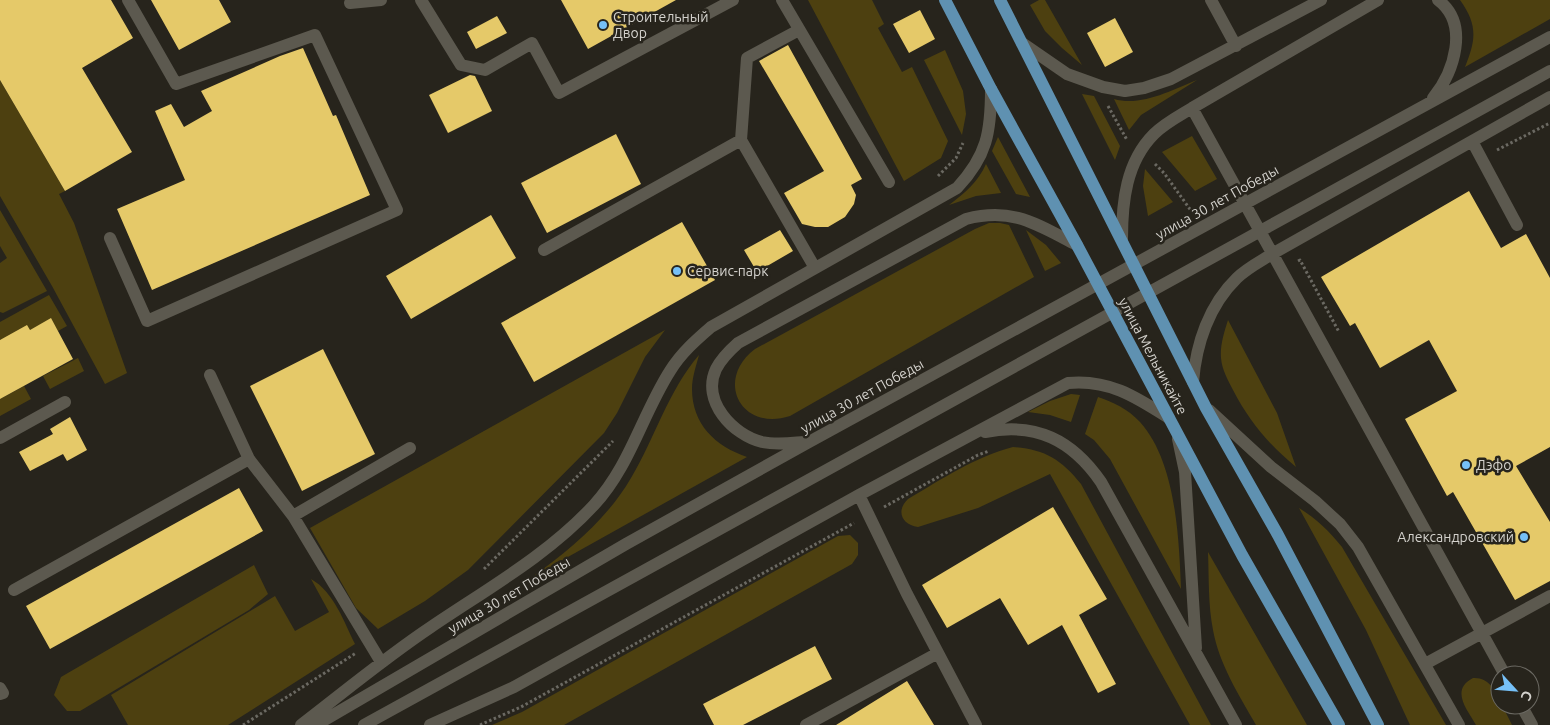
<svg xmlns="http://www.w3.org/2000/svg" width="1550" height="725" viewBox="0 0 1550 725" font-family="Ubuntu,sans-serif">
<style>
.green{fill:#4d4010}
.building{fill:#e5c969}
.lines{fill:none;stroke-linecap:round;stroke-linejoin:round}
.path{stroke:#6b6962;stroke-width:3;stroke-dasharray:2.5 2.5;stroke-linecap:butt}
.minor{stroke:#5c594f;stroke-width:12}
.major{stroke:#5f91b1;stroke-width:12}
.poi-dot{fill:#76c0f7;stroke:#27241c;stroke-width:2}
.labels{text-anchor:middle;stroke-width:5;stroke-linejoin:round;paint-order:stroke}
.poi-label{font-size:14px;fill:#d4d2cd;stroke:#27241c;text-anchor:start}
.street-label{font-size:14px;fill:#d4d2cd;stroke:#27241c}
</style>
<rect width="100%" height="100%" fill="#27241c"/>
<path class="green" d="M808 0H872L884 24 878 28 902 72 912 67 948 141 941 158 904 181Z
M1039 0H1045L1082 65 1062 48 1045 31 1030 5Z
M1460 0H1550V19L1465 67C1476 40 1478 25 1460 0Z
M945 50 963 91 966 114 962 135 924 60Z
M0 80 65 191 59 194 74 223 127 373 105 384 52 286 0 196Z
M1197 80 1141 115 1129 130 1114 99C1141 107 1172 90 1197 80Z
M1082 94 1094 96 1120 146 1115 160Z
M1192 136 1217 179 1195 191 1162 152Z
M998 137 1030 197 1016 194 992 151Z
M986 164 1001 193 976 196 949 205C965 193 978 182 986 164Z
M1145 169 1173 202 1148 216 1143 186Z
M0 210 47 291 3 313 0 312V263L7 258 0 246Z
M989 223H1000L1009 225 1034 277 790 416C741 432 714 380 755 349L975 229Z
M1026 230 1046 245 1061 263 1045 271Z
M49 295 67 326 58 331 51 319 30 330 0 340V322Z
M1228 320 1277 413 1296 467C1269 445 1249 421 1233 390 1228 380 1222 370 1221 358 1220 345 1224 333 1228 320Z
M665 330 645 357 617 413 604 433 468 570 425 601 378 629 356 608 310 528Z
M699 355C696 366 692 378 692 389 692 424 715 446 747 457L532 577C570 550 607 519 631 478 655 438 668 391 699 355Z
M78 358 84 371 50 389 43 376Z
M24 386 31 399 0 416V399Z
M1071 394 1080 395 1071 422 1050 415 1028 412 1050 401Z
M1098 397C1113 402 1128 409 1140 422 1176 462 1179 538 1181 589L1110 459 1094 440 1085 434Z
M1013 447C1044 449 1061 459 1081 484L1211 725H1190L1050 474 978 508 918 527C901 525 896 510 908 499 942 479 975 457 1013 447Z
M1299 508C1317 519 1329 531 1342 547L1446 725H1410L1366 630Z
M850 535 858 543V555L852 564 564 725H492L522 712 838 536Z
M1208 552 1307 725H1256C1239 695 1219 664 1213 630 1208 605 1209 578 1208 552Z
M254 565 268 594 249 610 80 711H67L54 695 61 677Z
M311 579C334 592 344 622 355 644L228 725H128L111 695 275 596 295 631 329 612Z
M1473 678C1488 677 1498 691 1500 705H1502L1512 725H1476C1467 709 1450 690 1473 678Z"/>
<path class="building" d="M0 0H111L133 38 82 68 132 152 65 191 0 80Z
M151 0H219L231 22 179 50Z
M561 0H676L588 49Z
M920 10 935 39 909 53 893 24Z
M497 16 507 33 476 49 467 32Z
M1115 18 1133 52 1105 67 1087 33Z
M788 45 862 179 851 185 856 195 854 204 845 217 828 227H815L802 224 784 193 824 171 759 61Z
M303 48 333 116 336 115 370 195 152 290 117 209 185 180 155 111 171 104 184 127 212 111 201 91 280 56Z
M470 75 475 76 492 111 448 133 429 95Z
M616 134 641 184 547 233 521 183Z
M1469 191 1501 248 1526 234 1550 278V447L1516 466 1550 522V581L1515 600 1453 492 1447 496 1405 419 1457 391 1429 340 1380 368 1355 323 1350 326 1321 277Z
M491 215 516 258 411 319 386 276Z
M682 222 715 280 534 382 501 323Z
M780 230 793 251 757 272 744 250Z
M51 318 73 359 0 399V340L27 325 30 330Z
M323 349 375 454 302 491 250 386Z
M70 417 87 450 67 461 63 454 30 471 19 452 53 434 50 429Z
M239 488 263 531 50 649 26 606Z
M1053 507 1107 599 1079 615 1116 684 1098 693 1062 625 1028 645 1000 598 947 628 922 585Z
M815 646 832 679 743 725H714L703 704Z
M907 681 934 725H836Z"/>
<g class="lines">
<path class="path" d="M1108 106 1127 140
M1497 150 1550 123
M1155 164 1164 173 1192 212
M938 176 956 158 963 143
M1298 261 1300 260 1339 332
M884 507 978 455 989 451
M484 569 613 441
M243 725 356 653
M480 725 521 707 854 523"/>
<path class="minor" d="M421 0 461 65 485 70 532 43 559 93 733 0
M782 0 889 182
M1211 0 1236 46
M350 3 381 0
M1022 43 1067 74 1103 87 1125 91 1144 88 1171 79 1321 0
M1433 98C1454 72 1470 24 1438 0
M1192 108 1505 675
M741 140 747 58 799 30
M1472 141 1517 225
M110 238 147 321 397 210 315 35 176 84 128 0
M1122 239C1122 202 1126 162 1154 134 1165 123 1179 116 1192 108L1378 0
M544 250 741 140 815 268
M210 375 249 459
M1193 382C1196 344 1209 305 1237 278 1247 268 1261 261 1272 254L1550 97
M1209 410 1271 467 1315 501 1340 524 1358 547 1459 725
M985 432C1036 422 1072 440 1101 482L1236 725
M0 438 65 402
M1178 439 1185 472 1196 648
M804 442C790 443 776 445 762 442 733 435 701 401 716 369 721 359 729 351 738 343L966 219C1013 207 1036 224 1077 245
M859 495 907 594 976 725
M293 516 410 448
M14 590 249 459 293 516 381 662
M1425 664 1550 596
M0 688 3 693 0 694
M1521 705 1532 725
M301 725C344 692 386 657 431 627 487 589 548 555 594 505 630 466 642 415 670 371 681 353 696 340 711 327L957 188C987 156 991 132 991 89
M316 725 626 544 809 442 1550 37
M364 725C758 506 1155 290 1550 71
M430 725 514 687 859 495 1068 383C1109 379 1136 397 1169 418
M806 725 938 653"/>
<path class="major" d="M945 0 991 89 1077 245 1242 555 1339 725
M1000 0 1206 408 1278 535 1378 725"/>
</g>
<g class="poi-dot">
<circle cx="603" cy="25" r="5"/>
<circle cx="677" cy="271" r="5"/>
<circle cx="1466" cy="465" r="5"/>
<circle cx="1524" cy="537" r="5"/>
</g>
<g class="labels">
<g class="poi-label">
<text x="613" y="22">Строительный<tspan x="613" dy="16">Двор</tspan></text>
<text x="687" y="276">Сервис-парк</text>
<text x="1476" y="470">Дэфо</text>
<text x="1514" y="542" text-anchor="end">Александровский</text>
</g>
<g class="street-label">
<text transform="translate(1217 202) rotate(-29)" y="5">улица 30 лет Победы</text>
<text transform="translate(1153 356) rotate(62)" y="5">улица Мельникайте</text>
<text transform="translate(862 396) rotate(-29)" y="5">улица 30 лет Победы</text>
<text transform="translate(509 595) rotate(-30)" y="5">улица 30 лет Победы</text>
</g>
</g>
<g transform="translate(1515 690) rotate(116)"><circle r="24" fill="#27241c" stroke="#6c6a63"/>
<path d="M0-4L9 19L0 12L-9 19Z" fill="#76c0f7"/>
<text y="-8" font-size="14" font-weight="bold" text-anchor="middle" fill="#d4d2cd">С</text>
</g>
</svg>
